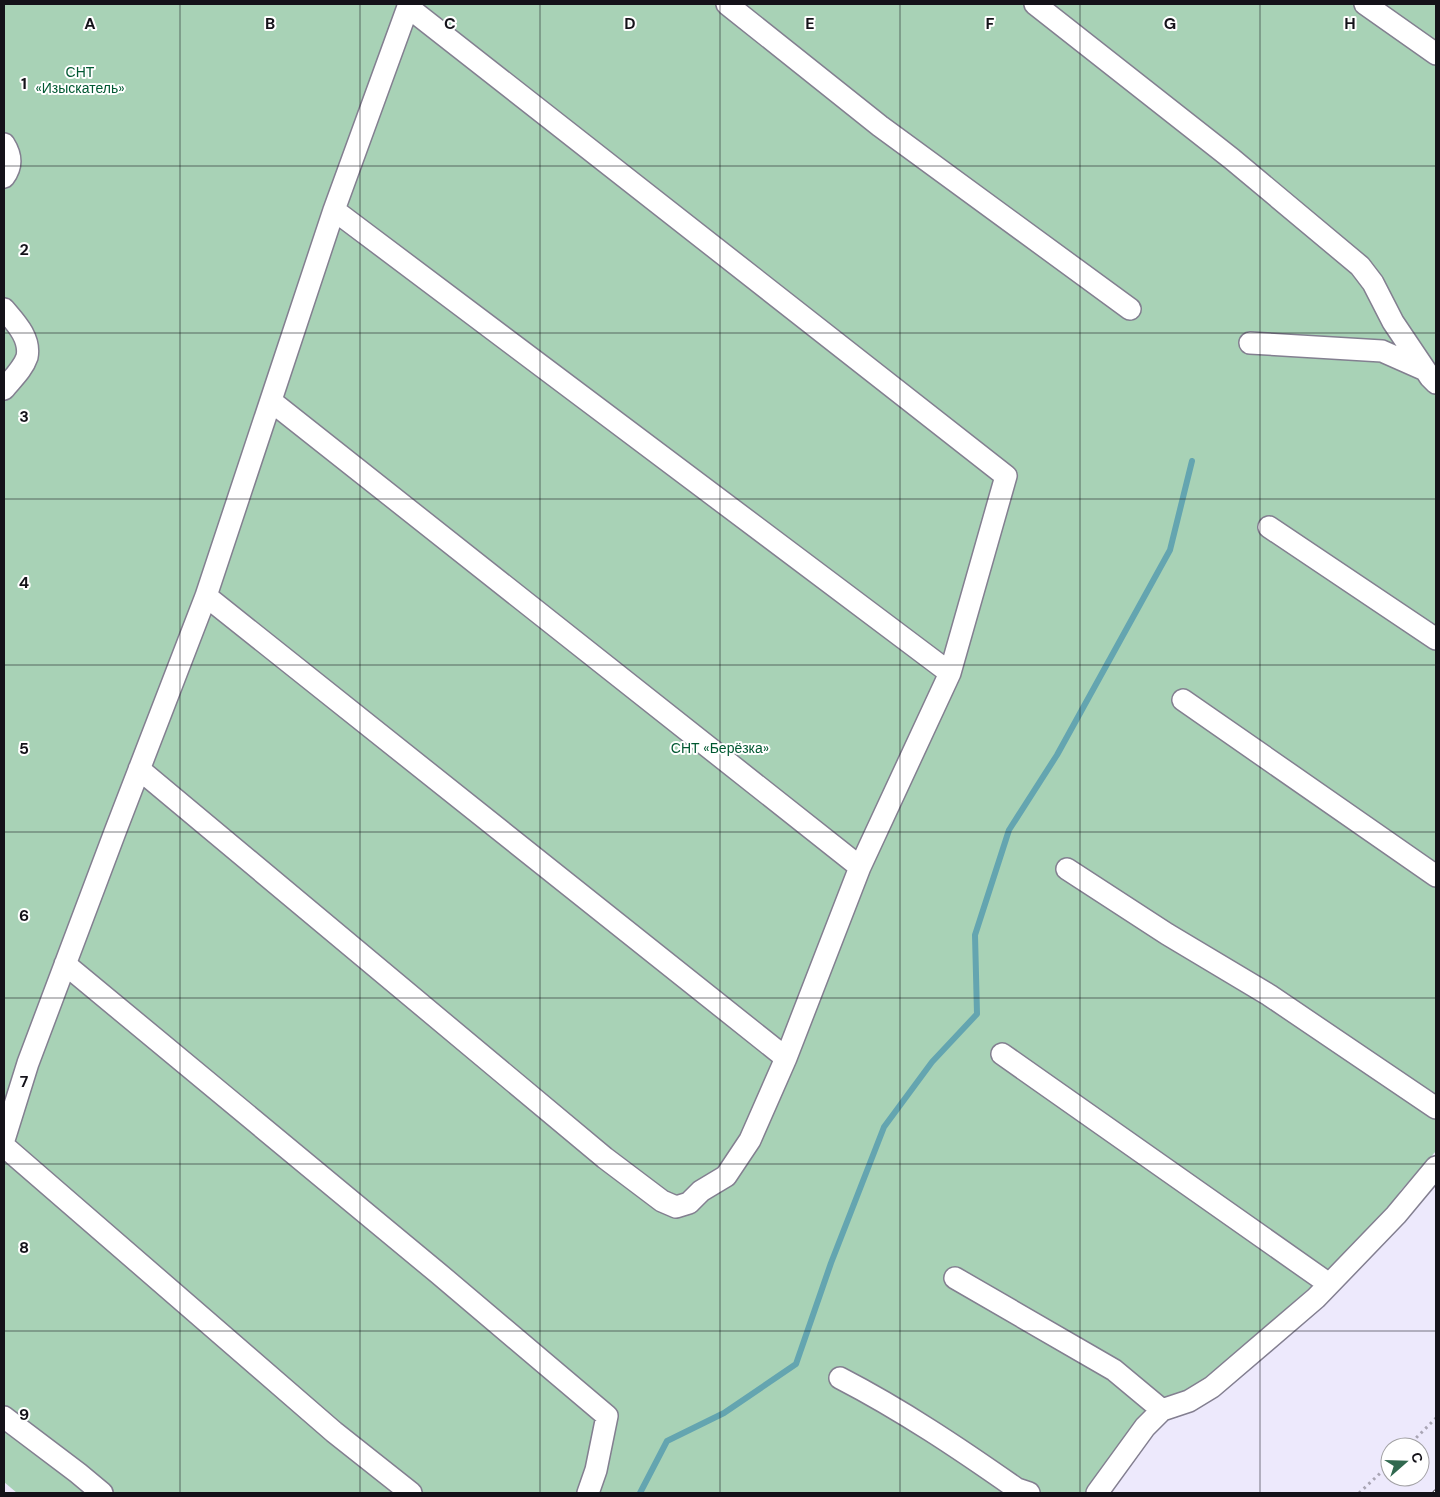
<svg xmlns="http://www.w3.org/2000/svg" width="1440" height="1497" viewBox="0 0 1440 1497" font-family="'DM Sans',sans-serif">
<style>
.green{fill:#a8d2b6}
.lines{fill:none;stroke-linecap:round;stroke-linejoin:round}
.stream{stroke:#64a5b0;stroke-width:6}
.minor-casing{stroke:#837f90;stroke-width:24}
.path{stroke:#a9a5b4;stroke-width:3;stroke-dasharray:2.5 4;stroke-linecap:butt}
.minor{stroke:#fff;stroke-width:21}
.rail-casing{stroke:#3f3c46;stroke-width:5.5}
.rail{stroke:#fff;stroke-width:4;stroke-dasharray:11;stroke-linecap:butt}
.grid{fill:none;stroke:#141219;stroke-width:1;stroke-opacity:0.55}
.labels{text-anchor:middle;stroke-width:4;stroke-linejoin:round;paint-order:stroke}
.park-label{font-size:14px;fill:#005831;stroke:#fff}
.grid-label{font-size:16px;text-anchor:middle;font-weight:bold;fill:#141219;stroke:#fff;stroke-width:4;stroke-linejoin:round;paint-order:stroke}
</style>
<rect width="100%" height="100%" fill="#ede9fc"/>
<path class="green" d="M4 4H1436V1151L1401 1190 1376 1230 1189 1394 1166 1397 1102 1493H17L4 1482Z"/>
<g class="lines">
<path class="stream" d="M640 1493 667 1441 724 1413 796 1364 831 1263 884 1127 932 1062 977 1014 975 935 1009 830 1057 755 1170 550 1192 461"/>
<defs>
<path id="minor" d="M727 4 880 126 1130 309
M1035 4 1232 159 1360 266 1373 283 1393 322 1430 377 1436 383
M1365 4 1436 54
M4 144C11 155 13 165 4 177
M334 210 950 673
M4 309C15 322 31 338 27 357 23 369 12 379 4 389
M1250 343 1382 351 1425 370
M271 401 860 867
M1269 527 1436 639
M206 596 786 1058
M1183 700 1436 876
M139 769 605 1158 662 1201 676 1207 689 1203 701 1191 726 1176 750 1140 786 1058 860 867 950 673 1006 476 408 7
M1067 869 1167 934 1269 995 1436 1108
M65 964 438 1273 607 1416 596 1470 588 1493
M1002 1054 1329 1284
M4 1140 28 1063 115 832 206 596 334 210 409 4
M4 1146 334 1432 411 1493
M955 1278 1114 1370 1162 1410
M840 1378C902 1410 960 1449 1017 1489L1029 1493
M4 1417 78 1473 102 1493
M1097 1493 1145 1427 1162 1410 1189 1401 1212 1387 1316 1298 1396 1215 1436 1167"/>
</defs>
<use href="#minor" class="minor-casing"/>
<path class="path" d="M1407 1447 1436 1418
M1359 1493 1390 1464"/>
<use href="#minor" class="minor"/>
<defs>
<path id="rail" d="M1435 1493 1436 1492"/>
</defs>
<use href="#rail" class="rail-casing"/>
<use href="#rail" class="rail"/>
</g>
<path class="grid" d="M180 4V1493M360 4V1493M540 4V1493M720 4V1493M900 4V1493M1080 4V1493M1260 4V1493M4 166H1436M4 333H1436M4 499H1436M4 665H1436M4 832H1436M4 998H1436M4 1164H1436M4 1331H1436"/>
<g class="labels">
<g class="park-label">
<text x="80" y="77">СНТ<tspan x="80" dy="16">«Изыскатель»</tspan></text>
<text x="720" y="753">СНТ «Берёзка»</text>
</g>
</g>
<g class="grid-label">
<text x="90" y="29">A</text>
<text x="270" y="29">B</text>
<text x="450" y="29">C</text>
<text x="630" y="29">D</text>
<text x="810" y="29">E</text>
<text x="990" y="29">F</text>
<text x="1170" y="29">G</text>
<text x="1350" y="29">H</text>
<text x="24" y="89">1</text>
<text x="24" y="255">2</text>
<text x="24" y="422">3</text>
<text x="24" y="588">4</text>
<text x="24" y="754">5</text>
<text x="24" y="921">6</text>
<text x="24" y="1087">7</text>
<text x="24" y="1253">8</text>
<text x="24" y="1420">9</text>
</g>
<rect width="1440" height="1497" fill="none" stroke="#141219" stroke-width="10"/>
<g transform="translate(1405 1462) rotate(70)"><circle r="24" fill="#ffffff" stroke="#a1a0a3"/>
<path d="M0-4L9 19L0 12L-9 19Z" fill="#30684f"/>
<text y="-8" font-size="14" font-weight="bold" text-anchor="middle" fill="#141219">С</text>
</g>
</svg>
